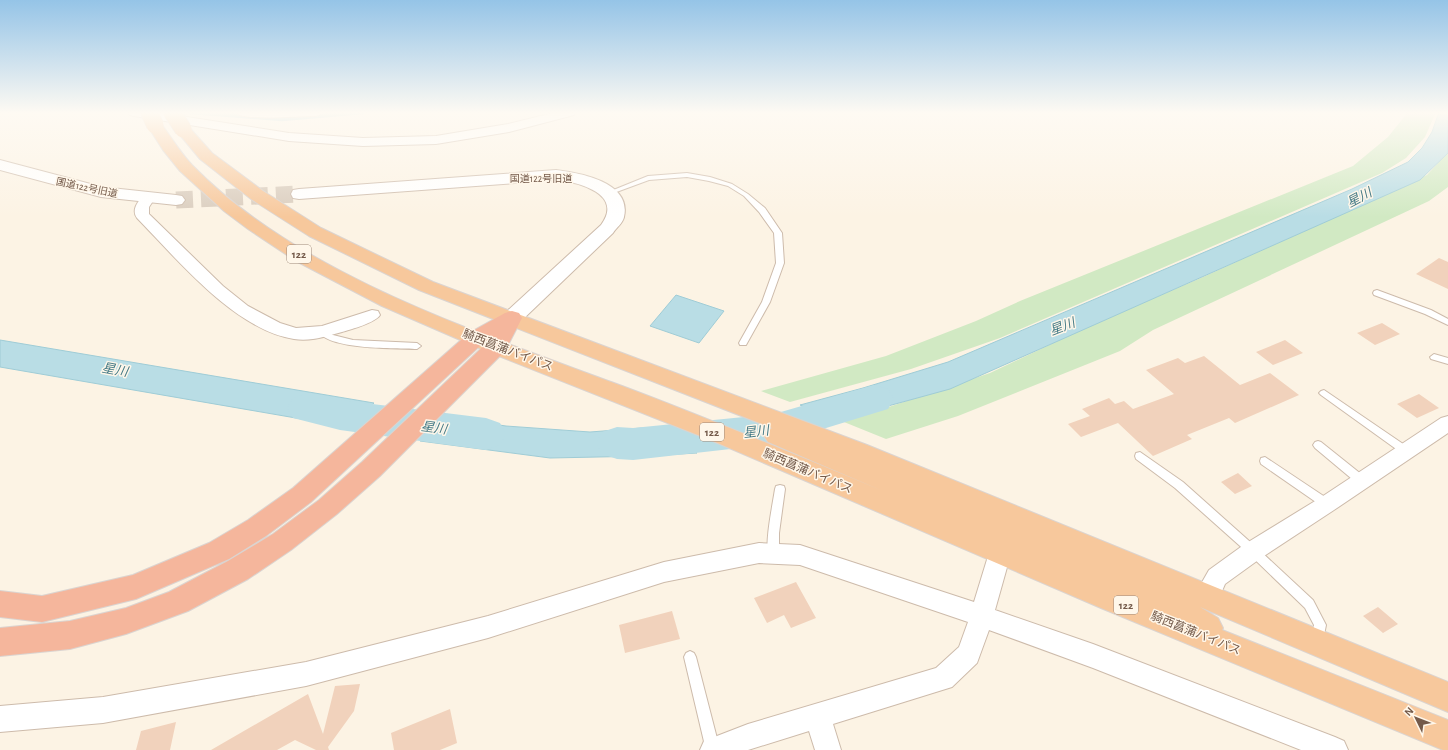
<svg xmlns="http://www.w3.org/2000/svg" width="1448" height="750" viewBox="0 0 1448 750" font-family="'Alegreya Sans','Noto Sans JP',sans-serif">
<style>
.green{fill:#d1e9c3}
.water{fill:#b9dde5;stroke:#9fccd6}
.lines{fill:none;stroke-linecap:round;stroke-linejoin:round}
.stream{stroke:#9fccd6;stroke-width:4.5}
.river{fill:#b9dde5;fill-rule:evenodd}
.building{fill:#f1d2bc}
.tertiary-tunnel{stroke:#dacdbe;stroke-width:17;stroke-dasharray:17 8;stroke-linecap:butt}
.service-casing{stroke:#cdbbab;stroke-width:2}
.minor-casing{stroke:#cdbbab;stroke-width:2}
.tertiary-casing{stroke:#cdbbab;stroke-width:2}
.trunk-casing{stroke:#dbd4d0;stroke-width:2}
.motorway-casing{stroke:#dbd4d0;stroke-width:2}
.service{fill:#fff;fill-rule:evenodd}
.minor{fill:#fff;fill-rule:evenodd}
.tertiary{fill:#fff;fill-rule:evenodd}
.trunk{fill:#f7c89c;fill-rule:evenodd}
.motorway{fill:#f5b69c;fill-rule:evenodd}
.trunk-bridge-casing{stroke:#dbd4d0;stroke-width:18;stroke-linecap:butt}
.trunk-bridge{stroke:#f7c89c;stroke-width:17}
.labels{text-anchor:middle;stroke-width:3;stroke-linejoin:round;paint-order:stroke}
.far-street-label{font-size:10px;fill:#745a4a;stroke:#fff7ea}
.shield{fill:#fff7ea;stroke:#9e897a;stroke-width:1}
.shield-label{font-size:11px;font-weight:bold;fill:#745a4a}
.street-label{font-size:12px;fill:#745a4a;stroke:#fff7ea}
.water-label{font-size:13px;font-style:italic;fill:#447a86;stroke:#fff7ea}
</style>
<rect width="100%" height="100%" fill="#fcf3e4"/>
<path class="green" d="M1408 112H1436L1425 137 1406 158 1382 173 1000 338 911 369 790 402 761 391 886 356 976 321 1020 301 1353 166 1388 137Z
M1448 152V187L1429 201 1153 330 1120 351 958 416 886 439 844 422 990 373 1085 328 1203 277 1427 175Z"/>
<path class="water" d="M1439 112H1448V153L1420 180 950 389 837 420 800 405 863 388 948 362 1352 189 1408 162 1422 148 1432 132Z
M676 295 724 311 699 343 650 326Z
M0 340 374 403 348 427 0 367Z
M445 417 506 426 590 432 642 428 697 453 647 456 550 458 420 441Z"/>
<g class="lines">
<path class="stream" d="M191 112 282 119 362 112"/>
<path class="river" d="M874 385 888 389 894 399 888 409 774 444 633 460 617 459 602 454 596 443 602 432 617 427 633 428 774 414Z
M307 393 340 400 486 418 500 423 506 434 500 445 486 450 340 430 293 418 287 408 293 398Z"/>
</g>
<path class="building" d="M1439 258 1448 262V289L1416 274Z
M1382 323 1400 334 1375 345 1357 333Z
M1285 340 1303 353 1273 365 1256 352Z
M1204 356 1240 385 1270 373 1299 395 1235 423 1229 418 1187 435 1192 439 1153 456 1118 423 1081 437 1068 424 1090 416 1082 409 1109 398 1115 404 1124 401 1133 409 1174 394 1146 370 1178 358 1185 363Z
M1419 394 1439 408 1417 418 1397 404Z
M1238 473 1252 486 1235 494 1221 482Z
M796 582 816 618 791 628 784 615 767 623 754 598Z
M1378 607 1398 624 1383 633 1363 616Z
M672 611 680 639 625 653 619 625Z
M360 684 354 711 328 747 329 750H316L295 740 277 750H211L308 694 323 734 335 686Z
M450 709 457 743 440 750H394L391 733Z
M176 722 170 750H136L141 731Z"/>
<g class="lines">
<path class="tertiary-tunnel" d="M176 200 299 194"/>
<defs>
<path id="service" d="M687 173 710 177 732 184 748 194 765 208 782 233 784 263 770 302 746 345H740L739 343 762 302 776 263 774 233 759 212 744 196 728 186 709 181 687 177 649 180 611 194H607L606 193 648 176Z
M1377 290 1431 310 1448 319V325L1425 314 1374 295 1373 293 1374 291Z
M322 329 333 335 353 340 417 343 421 346 417 349C395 348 332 350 318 332Z
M1434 354 1448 358V364L1431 359 1430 357Z
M1324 390 1409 448 1411 451 1409 454H1403L1321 395 1319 393 1321 391Z
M1318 441 1321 442 1366 478 1367 481 1366 484 1362 485 1358 484 1315 448 1313 445 1315 442Z
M1140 452 1183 482 1257 548 1313 600 1326 625 1322 645 1318 647 1314 645 1312 641 1314 625 1305 608 1249 554 1175 488 1136 459 1135 456 1136 453Z
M1265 457 1331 501 1332 504 1331 507 1327 508 1323 507 1261 464 1260 461 1261 458Z
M780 485 784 486 785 489 779 533V553L777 556 773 558 769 556C764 545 773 503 775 489L776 486Z
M690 651 694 653 696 657 720 750H706L684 657 686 653Z"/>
<path id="minor" d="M128 112H155L289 133 363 138 436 136 508 124 557 112H576L574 115 509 132 436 144 363 146 289 141 134 116 130 115Z
M237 112H321L319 115 315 116C292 116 261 120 239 115Z
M148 194 153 195 155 198 149 207V214L223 286 248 306 280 323 296 328 322 326 372 310 378 311 380 315C375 323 352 329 342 332 327 336 310 342 294 339 235 330 177 259 137 218 131 210 138 202 143 195Z
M1448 416V433L1334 510 1261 558 1225 584 1216 605 1208 608 1200 605 1196 598 1201 584 1209 570 1245 544 1320 498 1441 418Z
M759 543 800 545 974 602 989 553 992 546 1000 543 1008 546 1011 553 995 610 1093 644 1335 737 1344 741 1348 750H1301L1093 668 989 630 977 663 952 687 833 724 841 750H815L809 731 748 750H700L704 741 748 724 936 668 959 647 968 622 800 565 759 563 664 582 488 638 306 686 103 723 0 732V706L103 697 306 662 488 616 664 562Z"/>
<path id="tertiary" d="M0 160 102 187 176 195 182 196 185 200 182 204 176 205 101 197 0 170Z
M556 170C580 173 632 182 624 217 623 223 616 228 613 233L519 323 512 325 505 323 502 318 505 313 601 225C624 194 579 182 556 180L299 199 293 198 291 194 293 190 299 189Z"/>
<path id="trunk" d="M155 120 160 122C171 137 180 152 192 165 300 276 480 333 622 386 710 419 796 455 883 491L768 442 764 436 768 430 772 428 419 290 309 236 251 199 200 159 175 129 178 126 183 124 188 126 212 153 263 191 321 228 433 282 867 445 1448 682V712L1200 607 1218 618 1223 628 1222 630 1448 720V750H1443L1101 608 713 441 481 349 382 306 296 261 248 229 224 211 180 171 163 150 147 125 150 122Z"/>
<path id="motorway" d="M512 311 519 313 522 318 505 351 380 476 337 514 291 550 248 579 188 611 126 634 70 649 0 656V628L70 621 126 608 169 592 228 561 273 534 319 500 362 462 491 339 483 343 311 502 266 536 229 559 136 599 42 622 0 617V591L42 596 133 575 209 543 248 520 293 488 469 333 505 313Z"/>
</defs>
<use href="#service" class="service-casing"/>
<use href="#minor" class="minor-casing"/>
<use href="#tertiary" class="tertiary-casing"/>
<use href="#trunk" class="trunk-casing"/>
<use href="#motorway" class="motorway-casing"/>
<use href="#service" class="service"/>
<use href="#minor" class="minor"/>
<use href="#tertiary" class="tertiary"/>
<use href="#trunk" class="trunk"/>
<use href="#motorway" class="motorway"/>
<defs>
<path id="trunk-bridge" d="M149 112 155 125
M172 112 183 129"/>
</defs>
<use href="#trunk-bridge" class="trunk-bridge-casing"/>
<use href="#trunk-bridge" class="trunk-bridge"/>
</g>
<linearGradient id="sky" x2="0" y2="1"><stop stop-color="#95c4e7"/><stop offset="0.52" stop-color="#fefaf3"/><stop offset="1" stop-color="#fefaf3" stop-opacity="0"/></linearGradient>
<rect width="1448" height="217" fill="url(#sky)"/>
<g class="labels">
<g class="far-street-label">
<text x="541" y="182">国道122号旧道</text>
<text transform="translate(87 187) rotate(12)" y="4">国道122号旧道</text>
</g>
<g class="shield">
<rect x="287" y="245" width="24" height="18" rx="3"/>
<rect x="700" y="423" width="24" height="18" rx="3"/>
<rect x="1114" y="596" width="24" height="18" rx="3"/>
</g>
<g class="shield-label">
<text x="299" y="258">122</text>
<text x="712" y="436">122</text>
<text x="1126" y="609">122</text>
</g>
<g class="street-label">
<text transform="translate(508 350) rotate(21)" y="4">騎西菖蒲バイパス</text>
<text transform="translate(808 471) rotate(23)" y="4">騎西菖蒲バイパス</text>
<text transform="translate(1196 633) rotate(22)" y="4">騎西菖蒲バイパス</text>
</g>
<g class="water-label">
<text transform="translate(1359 197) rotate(-28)" y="5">星川</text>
<text transform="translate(1062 326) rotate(-21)" y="5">星川</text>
<text transform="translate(115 369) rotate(10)" y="5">星川</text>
<text transform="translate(434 427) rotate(8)" y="5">星川</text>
<text transform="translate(756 431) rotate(-7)" y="5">星川</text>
</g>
</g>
<g transform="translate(1416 718) rotate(313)" stroke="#fff7ea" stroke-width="3" paint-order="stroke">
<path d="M0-3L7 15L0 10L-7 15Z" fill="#745a4a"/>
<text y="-6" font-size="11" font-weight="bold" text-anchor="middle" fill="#745a4a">N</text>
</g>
</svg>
